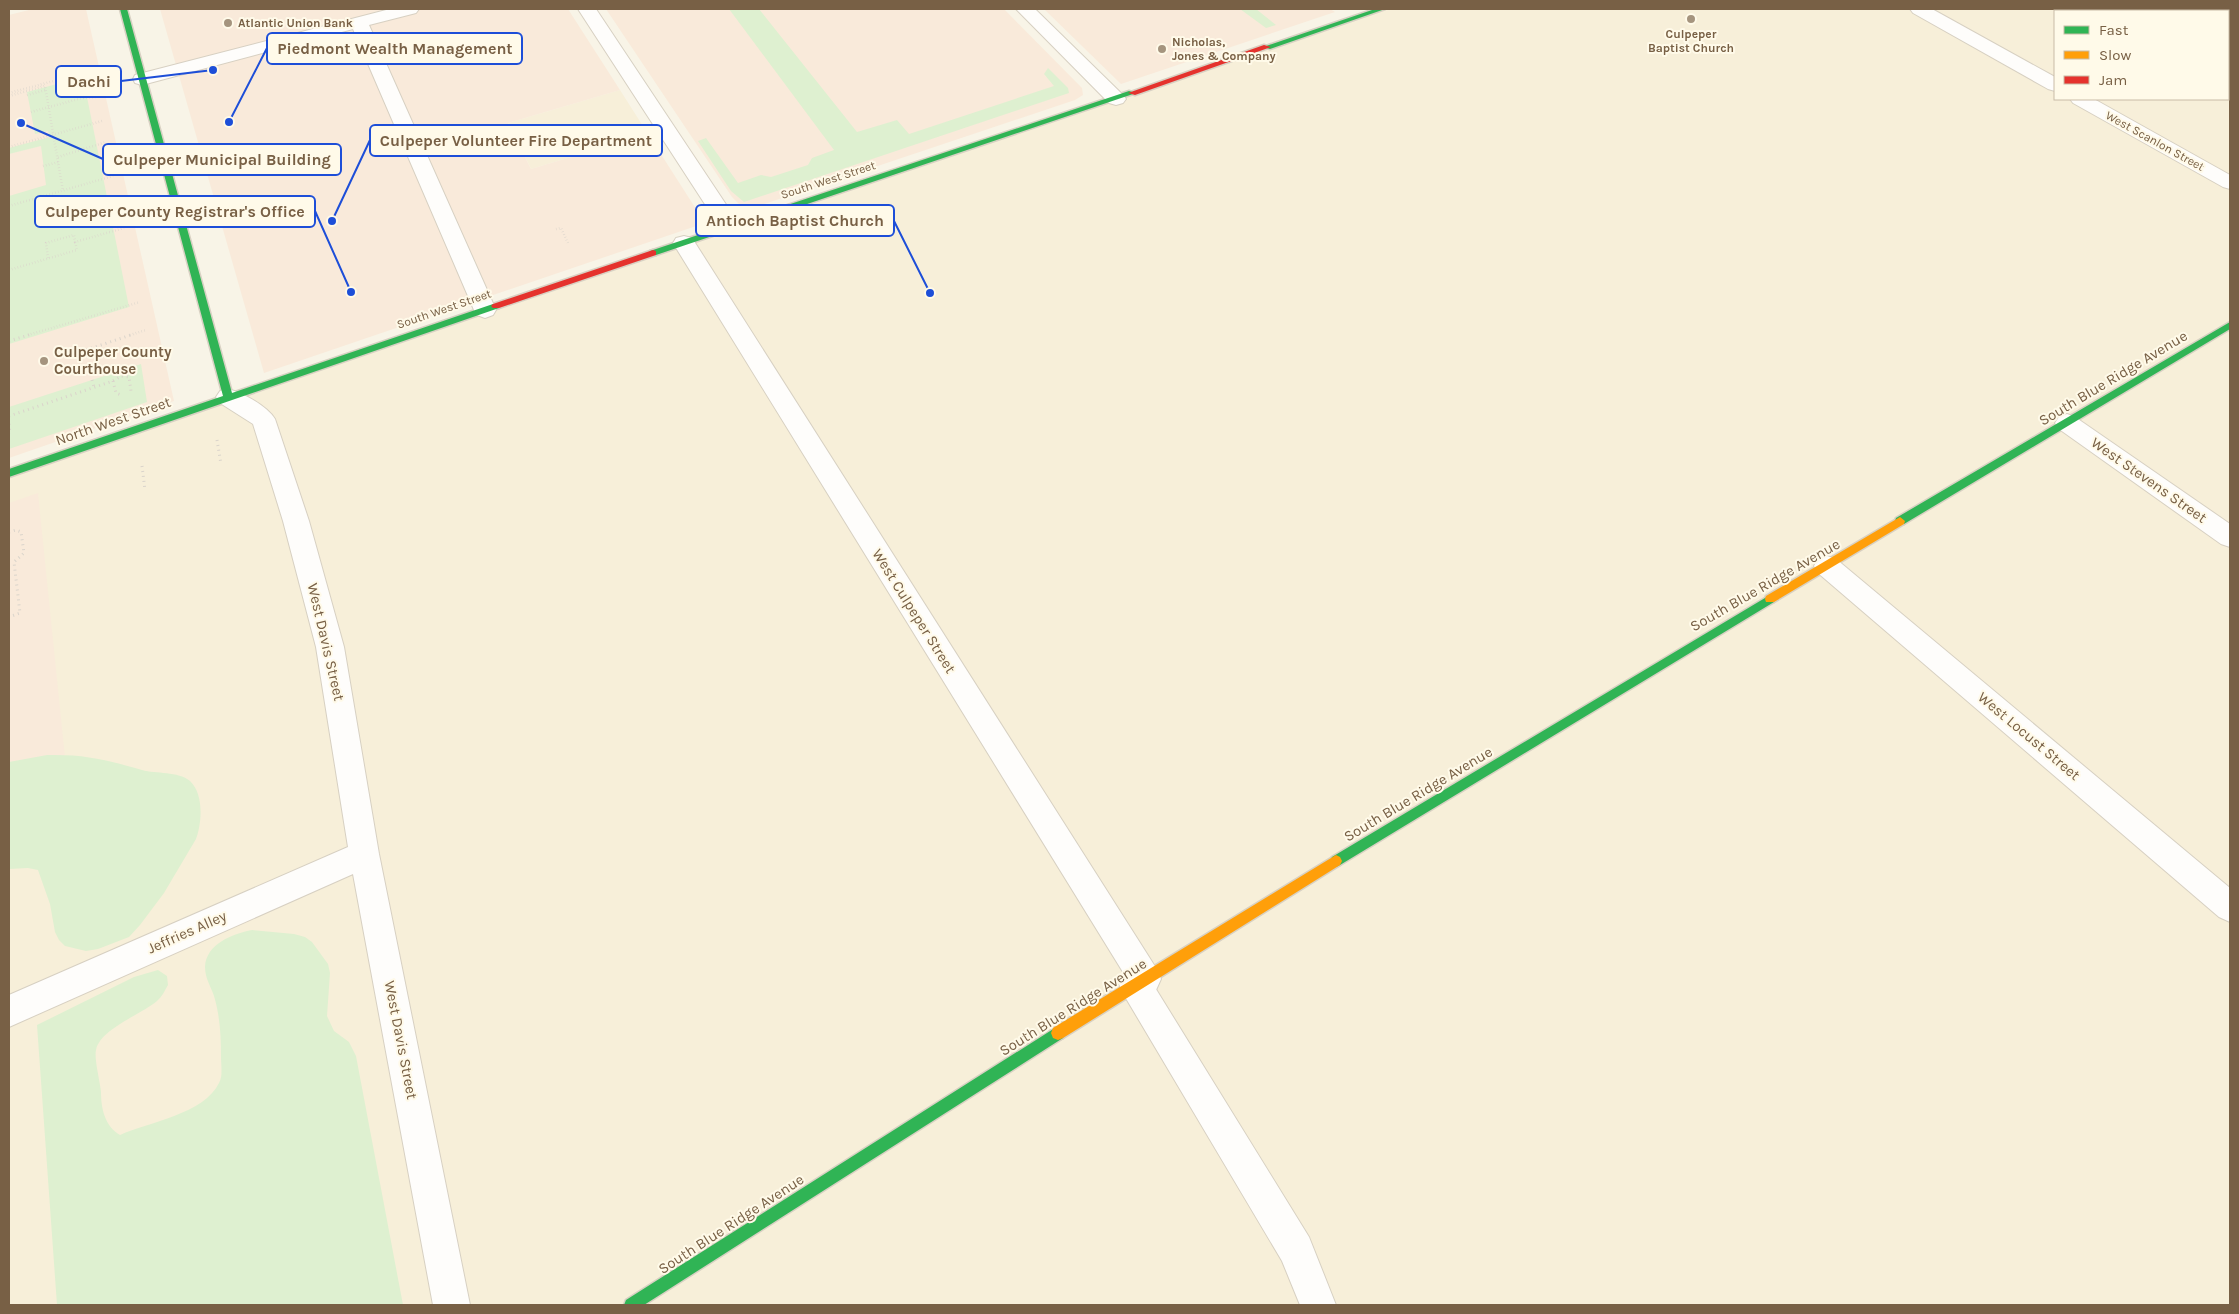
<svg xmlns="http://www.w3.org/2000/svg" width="2239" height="1314" viewBox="0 0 2239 1314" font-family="Karla,sans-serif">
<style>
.residential{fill:#f7efd9;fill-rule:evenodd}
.commercial{fill:#f9eada}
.green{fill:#def0d0}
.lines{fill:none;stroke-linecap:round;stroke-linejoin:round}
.lane-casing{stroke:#d7d0c2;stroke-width:2}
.street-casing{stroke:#d7d0c2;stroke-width:2}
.fast-casing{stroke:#d8d1c3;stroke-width:3}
.slow-casing{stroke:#d8d1c3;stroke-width:3}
.jam-casing{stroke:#d8d1c3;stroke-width:3}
.path-far1{stroke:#dad4cb;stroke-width:2.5;stroke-dasharray:0.5 2.5;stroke-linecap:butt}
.path{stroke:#dad4cb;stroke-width:3;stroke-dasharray:1 4;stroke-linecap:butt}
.lane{fill:#fefdfb;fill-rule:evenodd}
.street{fill:#fefdfb;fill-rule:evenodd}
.fast{fill:#30b455;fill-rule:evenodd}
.slow{fill:#ff9f0a;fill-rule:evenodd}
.jam{fill:#e5322d;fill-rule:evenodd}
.poi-dot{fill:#a5947e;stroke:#fffae9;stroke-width:2}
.labels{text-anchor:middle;stroke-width:4;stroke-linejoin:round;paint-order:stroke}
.far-poi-label{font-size:12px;font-weight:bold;fill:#786045;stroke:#fffae9;text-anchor:start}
.far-street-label{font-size:12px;fill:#786045;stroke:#fffae9}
.poi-label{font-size:15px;font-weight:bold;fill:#786045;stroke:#fffae9;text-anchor:start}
.street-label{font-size:15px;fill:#786045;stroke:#fffae9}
.leader{fill:none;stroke:#1d4ed8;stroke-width:2}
.callout-dot{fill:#1d4ed8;stroke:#fffae9;stroke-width:2}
.callout{fill:#fffae9;stroke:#1d4ed8;stroke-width:2}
.callout-label{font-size:16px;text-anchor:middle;font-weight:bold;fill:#786045}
</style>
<rect width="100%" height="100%" fill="#f8f4e7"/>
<path class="residential" d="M1381 9H2230V1305H9V476ZM2055 11H2228V99H2055Z
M620 90 648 134 531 169 508 123Z"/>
<path class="commercial" d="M33 9H86L174 401 9 458V15Z
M160 9H568L620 90 508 123 531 169 648 134 705 223 264 373Z
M606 9H1004L1082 88 1083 95 1075 100 755 207H748L739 204 732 197Z
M1044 9H1330L1335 12 1121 84Z
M38 493 68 787 9 810V503Z"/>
<path class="green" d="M729 9H759L857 132 897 120 909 134 1054 86 1044 74 1048 68 1068 88 1069 93 744 202 731 191 698 141 706 138 738 183 761 175 771 177 808 165 812 158 834 150Z
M1240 9H1256L1276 25 1266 28Z
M83 77 129 307 9 344V196L46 185 41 146 9 154V148L50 137 48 131 35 134 27 92Z
M141 364 147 402 9 449V407Z
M47 755C85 754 107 760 142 770 156 774 178 771 190 781 204 794 202 823 196 839L164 893 140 925 129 937 98 949 86 951 65 946 59 940 55 932 50 904 38 870 28 868 9 869V762Z
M252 930 294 934 305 937 312 942 328 964 330 973 327 1016 334 1031 349 1042 356 1056 403 1305H57L37 1025 134 977 158 970 167 976 168 985C165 990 162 997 157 1001 142 1014 100 1029 96 1050 94 1059 100 1081 101 1092 101 1109 105 1126 120 1135 149 1122 204 1114 219 1083 223 1076 221 1065 221 1057 221 1036 220 1016 214 996 211 987 205 978 205 967 206 944 232 934 252 930Z"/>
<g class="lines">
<defs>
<path id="lane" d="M390 9H419L416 13 369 25 496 310 493 315 485 318 477 315 474 310 353 29 142 85 135 83 133 79 135 75Z
M228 389C243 393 267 406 275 419L309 521 344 647 379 854 470 1305H433L353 874 9 1027V995L348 847 316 647 283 521 253 424 220 403 216 397 220 391Z
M1135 968 1146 973 1309 1237 1336 1305H1300L1282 1261 1124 995 1119 984 1124 973Z"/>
<path id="street" d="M578 9H596L741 227 737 232 730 234 723 232Z
M1016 9H1035L1123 95 1126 99 1123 103 1116 105 1109 103Z
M1910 9H1932L2055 77V91L2048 89 1913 13Z
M2070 99H2094L2230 175V189L2223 187 2073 103Z
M684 236 692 238 1156 968 1161 979 1156 990 1145 995 1134 990 673 243 676 238Z
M2067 414 2075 417 2230 524V547L2221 544 2059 429 2055 423 2059 417Z
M1827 556 1836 559 2230 888V922L2219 917 1818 573 1814 566 1818 559Z"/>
<path id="fast" d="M120 9H127L232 393 493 304H499V308L9 477V469L223 396Z
M1375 9H1385L1270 49 1263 47Z
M1129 91 1136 93 656 255H650L649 253 650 251Z
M2230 322V329L1904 524H1896L1895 521 1896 518Z
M1770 595 1774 596 1775 599 1774 602 1340 865 1336 867 1332 865 1330 861 1332 857Z
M1058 1026 1063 1028 1065 1033 1063 1038 644 1305H624L626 1300Z"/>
<path id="slow" d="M1900 517 1905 521 1904 524 1774 602H1766L1765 599 1766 596Z
M1336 855 1340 857 1342 861 1340 865 1063 1038 1058 1040 1053 1038 1051 1033 1053 1028Z"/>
<path id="jam" d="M1264 45 1271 47 1135 95 1128 93Z
M653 250 656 251V255L499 308H493L491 306 493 304Z"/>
</defs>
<use href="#lane" class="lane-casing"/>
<use href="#street" class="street-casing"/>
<use href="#fast" class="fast-casing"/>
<use href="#slow" class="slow-casing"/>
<use href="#jam" class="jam-casing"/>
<path class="path-far1" d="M9 93 91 71
M95 93 82 98 96 97
M27 95 46 90
M9 96 45 86 63 191
M31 112 82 98
M9 147 102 121
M58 157 106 142
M43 166 59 162
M9 206 113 176
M556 229 561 228 569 245
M48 258 46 243 74 235 75 242 124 228
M9 270 77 250 75 242
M28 335 140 302
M130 335 146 330"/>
<path class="path" d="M9 341 32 334
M77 353 134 334
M92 380 94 387
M113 381 116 393 121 395
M9 416 113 381 121 376 129 377 131 391
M9 424 10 434
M217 440 221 464
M142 466 145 490
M9 532 16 530 21 532 24 553 14 562 20 613 9 617"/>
<use href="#lane" class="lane"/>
<use href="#street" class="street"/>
<use href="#fast" class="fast"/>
<use href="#slow" class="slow"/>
<use href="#jam" class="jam"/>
</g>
<g class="poi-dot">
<circle cx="1691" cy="19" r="5"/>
<circle cx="228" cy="23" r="5"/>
<circle cx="1162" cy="49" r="5"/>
<circle cx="44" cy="361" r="5"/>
</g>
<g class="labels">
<g class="far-poi-label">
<text x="238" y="27">Atlantic Union Bank</text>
<text x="1691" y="38" text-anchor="middle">Culpeper<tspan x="1691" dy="14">Baptist Church</tspan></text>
<text x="1172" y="46">Nicholas,<tspan x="1172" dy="14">Jones &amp; Company</tspan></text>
</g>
<g class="far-street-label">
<text transform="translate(2155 141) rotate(29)" y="4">West Scanlon Street</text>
<text transform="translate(828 180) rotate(-18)" y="4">South West Street</text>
<text transform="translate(444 309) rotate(-19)" y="4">South West Street</text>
</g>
<g class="poi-label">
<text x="54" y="357">Culpeper County<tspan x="54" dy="17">Courthouse</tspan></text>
</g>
<g class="street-label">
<text transform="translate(2113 378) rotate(-31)" y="5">South Blue Ridge Avenue</text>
<text transform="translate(113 421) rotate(-19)" y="5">North West Street</text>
<text transform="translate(2149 480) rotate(35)" y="5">West Stevens Street</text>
<text transform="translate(1765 585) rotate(-30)" y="5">South Blue Ridge Avenue</text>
<text transform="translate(914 611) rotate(58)" y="5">West Culpeper Street</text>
<text transform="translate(326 642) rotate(77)" y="5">West Davis Street</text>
<text transform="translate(2029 736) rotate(40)" y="5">West Locust Street</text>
<text transform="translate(1418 794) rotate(-31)" y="5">South Blue Ridge Avenue</text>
<text transform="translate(187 932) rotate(-24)" y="5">Jeffries Alley</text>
<text transform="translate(1073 1007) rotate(-32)" y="5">South Blue Ridge Avenue</text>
<text transform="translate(401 1040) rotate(79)" y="5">West Davis Street</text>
<text transform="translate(731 1224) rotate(-33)" y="5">South Blue Ridge Avenue</text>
</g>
</g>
<path class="leader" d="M229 122L267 48M213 70L121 81M332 221L370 140M21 123L103 159M351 292L315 211M930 293L894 221"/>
<g class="callout-dot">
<circle cx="229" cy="122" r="5"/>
<circle cx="213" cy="70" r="5"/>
<circle cx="332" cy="221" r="5"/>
<circle cx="21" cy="123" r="5"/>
<circle cx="351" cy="292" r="5"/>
<circle cx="930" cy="293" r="5"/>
</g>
<g class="callout">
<rect x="267" y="33" width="255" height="31" rx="5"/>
<rect x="56" y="66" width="65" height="31" rx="5"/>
<rect x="370" y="125" width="292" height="31" rx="5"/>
<rect x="103" y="144" width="238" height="31" rx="5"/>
<rect x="35" y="196" width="280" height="31" rx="5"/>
<rect x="696" y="205" width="198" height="31" rx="5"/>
</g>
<g class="callout-label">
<text x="395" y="54">Piedmont Wealth Management</text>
<text x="89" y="87">Dachi</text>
<text x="516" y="146">Culpeper Volunteer Fire Department</text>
<text x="222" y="165">Culpeper Municipal Building</text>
<text x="175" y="217">Culpeper County Registrar's Office</text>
<text x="795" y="226">Antioch Baptist Church</text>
</g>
<rect width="2239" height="1314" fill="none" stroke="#786045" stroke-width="20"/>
<rect x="2054" y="10" width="175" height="90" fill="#fffae9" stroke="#c9bca7"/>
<rect x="2064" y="26" width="25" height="8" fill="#30b455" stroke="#c9bca7"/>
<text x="2099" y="35" font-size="15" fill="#786045">Fast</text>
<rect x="2064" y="51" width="25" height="8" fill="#ff9f0a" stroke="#c9bca7"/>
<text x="2099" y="60" font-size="15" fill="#786045">Slow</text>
<rect x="2064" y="76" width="25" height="8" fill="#e5322d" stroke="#c9bca7"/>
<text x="2099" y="85" font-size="15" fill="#786045">Jam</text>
</svg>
